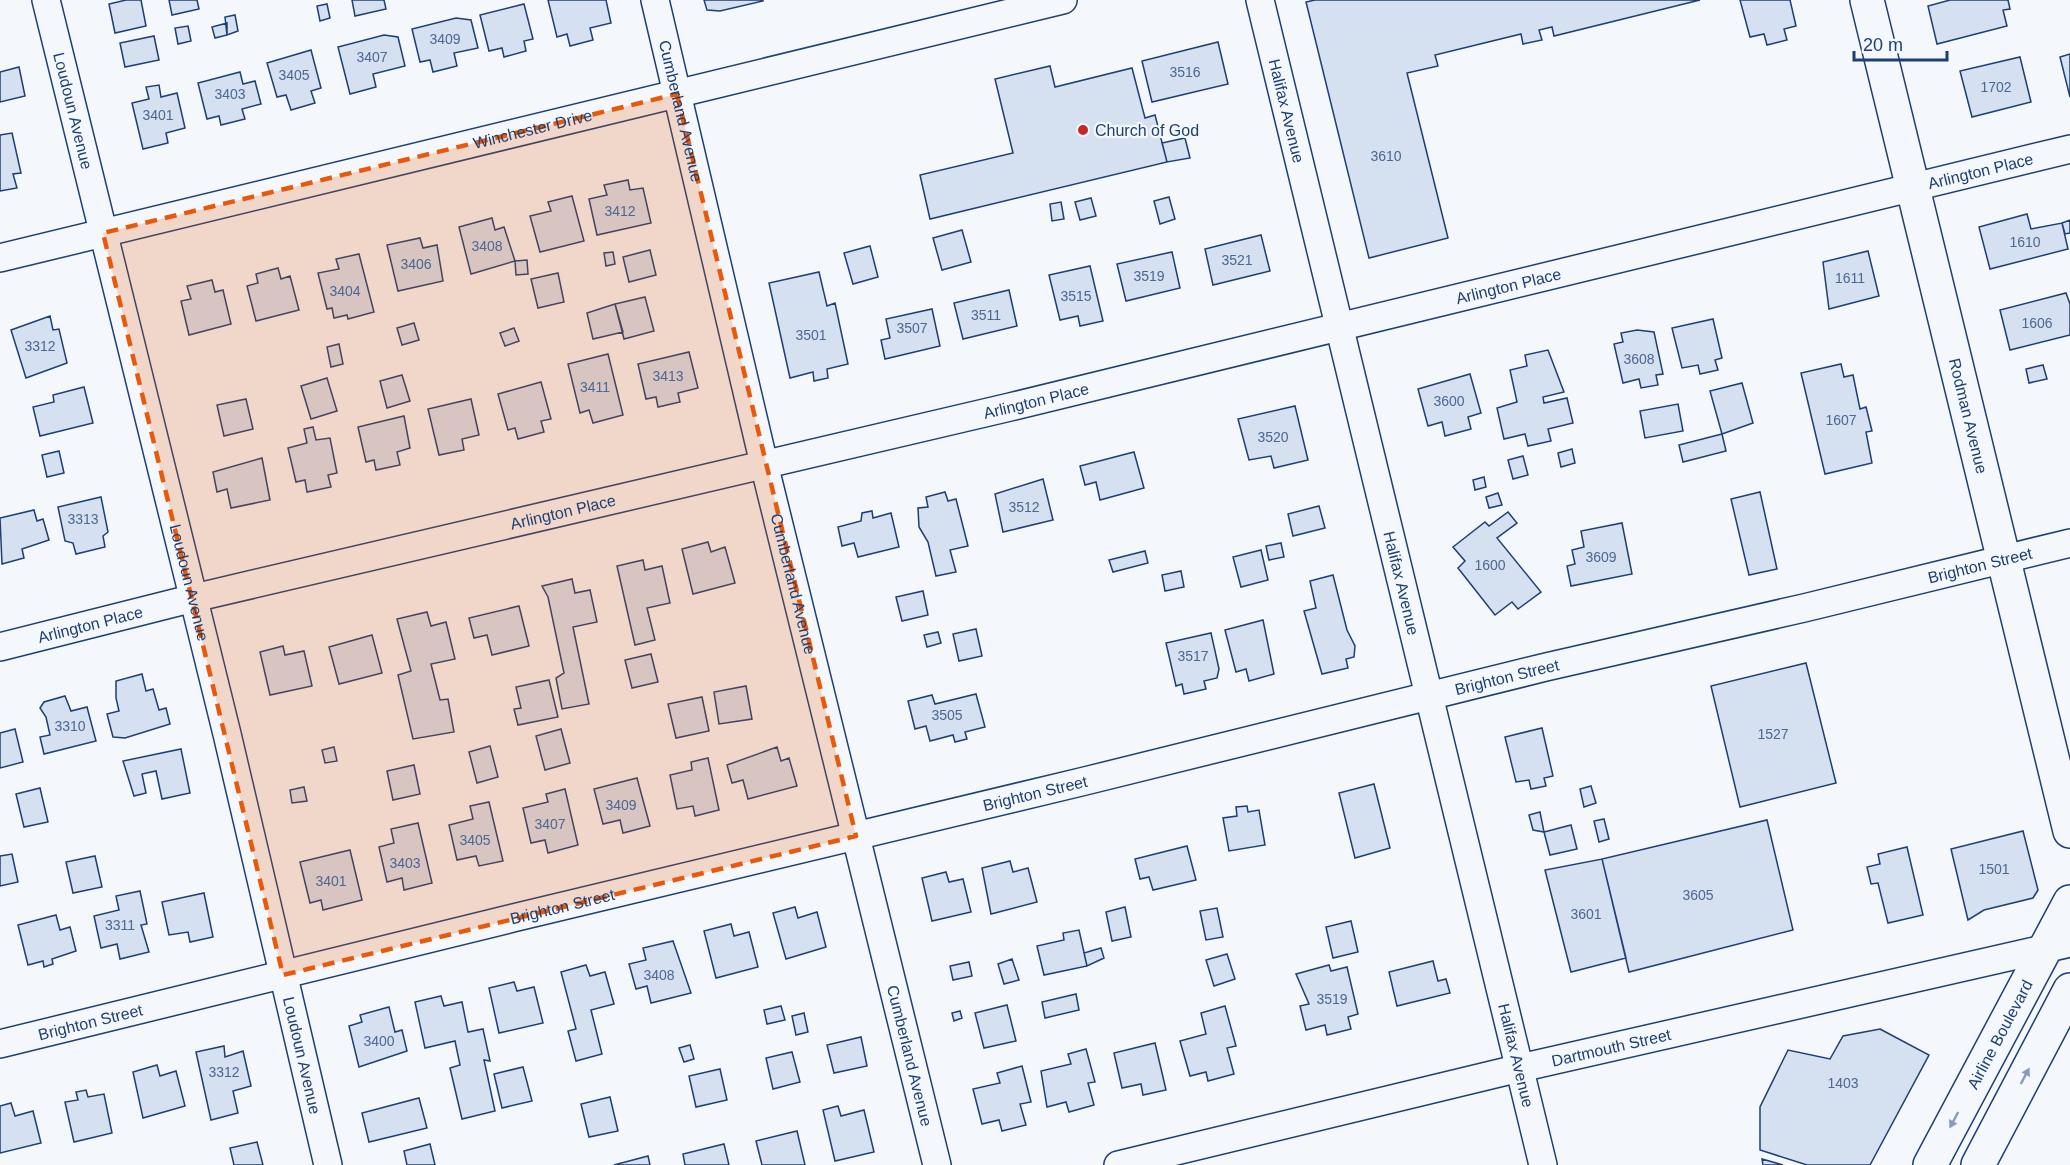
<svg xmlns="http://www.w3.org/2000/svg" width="2070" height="1165" viewBox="0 0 2070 1165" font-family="Arial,sans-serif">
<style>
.building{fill:#d5e0f0;stroke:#1d3f73;stroke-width:1.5}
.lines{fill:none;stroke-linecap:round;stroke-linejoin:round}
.street-casing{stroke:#1d3f73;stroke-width:30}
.secondary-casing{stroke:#1d3f73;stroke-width:36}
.primary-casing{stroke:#1d3f73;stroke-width:36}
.street{stroke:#f4f7fb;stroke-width:27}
.secondary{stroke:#f4f7fb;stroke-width:33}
.primary{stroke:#f4f7fb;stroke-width:33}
.oneway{fill:#889bb7}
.marked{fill:#e8590c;fill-opacity:0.2;stroke:#e8590c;stroke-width:4.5;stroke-dasharray:12 8;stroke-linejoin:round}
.poi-dot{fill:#c62828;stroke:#f4f7fb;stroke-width:2}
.labels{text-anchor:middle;stroke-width:4.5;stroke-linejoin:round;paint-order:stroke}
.number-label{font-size:14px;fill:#4b6792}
.street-label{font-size:16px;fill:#1d3f73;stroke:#f4f7fb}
.poi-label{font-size:16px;fill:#1d3f73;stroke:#f4f7fb;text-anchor:start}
</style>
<rect width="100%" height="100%" fill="#f4f7fb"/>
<path class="building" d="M126 0H141L146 26 115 33 109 4Z
M169 0H197L199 9 172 15Z
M352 0H384L386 9 355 16Z
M548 0H606L611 23 590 28 593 40 570 46 567 34 557 37Z
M704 0H763V1L720 11 707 10Z
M1315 0H1700L1554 36 1552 27 1539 30 1542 40 1523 44 1521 34 1435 55 1438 66 1407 73 1448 238 1369 258 1306 2Z
M1740 0H1790L1796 26 1784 29 1787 40 1767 45 1764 34 1750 37Z
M1950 0H2008L2010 9 2003 10 2007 26 1937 44 1928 6Z
M327 4 330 18 320 21 317 6Z
M524 4 533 39 524 41 526 51 504 57 502 48 489 51 480 15Z
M235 15 238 31 227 35 225 17Z
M456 18 471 20 478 48 454 53 457 66 433 72 430 60 420 62 412 29Z
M227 23V35L215 38 212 27Z
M188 26 191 41 178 44 175 28Z
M384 35 398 37 405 66 373 74 376 87 350 94 338 47Z
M154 36 159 60 125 67 120 43Z
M1218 42 1228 84 1152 102 1142 61Z
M311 50 321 88 311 91 315 103 291 110 286 95 277 97 267 63Z
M2070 54V97L2060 57Z
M2020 57 2031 102 1972 117 1960 71Z
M1050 66 1055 87 1132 68 1145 118 1155 115 1167 162 930 219 920 175 1013 153 995 79Z
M19 67 25 96 0 102V72Z
M240 72 243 84 255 81 261 104 242 109 245 119 221 125 219 116 207 119 198 83Z
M159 85 161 97 177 93 185 128 166 133 168 143 143 149 132 103 149 99 146 87Z
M12 133 21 173 13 174 17 188 0 191V135Z
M1185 138 1190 158 1167 162 1162 143Z
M628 180 630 190 643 188 651 223 597 235 589 199 607 195 604 185Z
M572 196 584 241 540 252 530 216 551 211 548 202Z
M1169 197 1175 219 1160 224 1154 201Z
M1091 198 1096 216 1080 220 1075 202Z
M1061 202 1064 219 1052 221 1050 204Z
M2027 214 2031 229 2062 223 2068 249 1990 269 1979 227Z
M492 218 495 230 504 227 515 261 471 274 459 227Z
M2070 220V233L2065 234 2062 223Z
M962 230 971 262 942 270 933 238Z
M1261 235 1270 271 1213 285 1205 249Z
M420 238 423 248 437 245 443 281 398 291 387 245Z
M870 246 878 277 853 284 844 253Z
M650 250 656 275 629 282 623 257Z
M1868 251 1879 296 1829 309 1823 262Z
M613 252 615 264 606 266 604 253Z
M1172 252 1180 288 1126 301 1117 264Z
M359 254 374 312 348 319 347 315 334 318 332 308 327 309 318 273 339 269 336 259Z
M527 260 528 274 516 275 515 261Z
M1090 266 1103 321 1080 326 1078 316 1060 320 1049 275Z
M278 268 281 279 290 276 299 310 256 321 247 286 258 283 256 274Z
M819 272 827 306 835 303 848 364 827 369 828 378 814 381 813 372 790 378 769 283Z
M558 273 564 302 538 308 531 279Z
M212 280 215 292 223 290 231 324 189 335 181 301 191 299 187 286Z
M1009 290 1017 326 963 339 954 303Z
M2066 293 2070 304V335L2010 350 2000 310Z
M645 297 654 331 624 339 615 304Z
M615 304 623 332 593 339 587 313Z
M932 309 940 346 885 359 881 340 890 338 886 319Z
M50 316 53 330 59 329 67 363 26 378 11 330Z
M1713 319 1722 358 1715 360 1718 370 1700 374 1698 365 1682 368 1672 328Z
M414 323 419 340 402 345 397 328Z
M514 328 519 341 505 346 500 333Z
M1637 330 1654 332 1663 374 1656 375 1658 385 1641 388 1639 379 1623 383 1614 344 1623 342 1621 333Z
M339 344 343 364 331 367 327 347Z
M1548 350 1564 392 1543 397 1544 403 1567 398 1573 423 1548 429 1551 441 1528 446 1525 434 1504 439 1497 408 1517 402 1510 370 1527 366 1525 355Z
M689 352 698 388 678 393 680 402 658 407 656 397 646 399 638 364Z
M608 354 623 415 593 423 589 410 580 413 568 364Z
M1841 364 1844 377 1853 375 1860 409 1866 407 1872 431 1866 432 1872 463 1825 474 1801 373Z
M2043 365 2047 379 2029 383 2026 369Z
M1470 374 1481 413 1468 417 1471 429 1445 436 1442 422 1428 426 1418 389Z
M402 375 410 401 387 408 380 381Z
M327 378 337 411 311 419 301 386Z
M541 382 551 419 541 421 544 432 518 439 515 428 508 430 498 394Z
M1742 383 1753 423 1722 434 1710 391Z
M84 387 93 423 40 436 33 407 54 402 53 395Z
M246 399 253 429 224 436 217 405Z
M471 399 479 435 462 439 464 450 439 455 428 409Z
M1678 404 1683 431 1645 438 1640 411Z
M1295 406 1308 460 1274 468 1271 456 1249 460 1238 419Z
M404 416 410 448 397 452 400 465 376 470 374 460 366 462 358 427Z
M313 427 316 440 330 438 337 473 328 475 331 487 307 492 305 480 296 482 288 448 307 443 304 429Z
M1722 434 1726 451 1683 462 1679 445Z
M1572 449 1575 463 1561 467 1558 453Z
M59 451 64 473 47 477 42 455Z
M1134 452 1144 488 1100 500 1096 482 1085 485 1080 466Z
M1523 456 1528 475 1513 479 1508 460Z
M262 458 270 500 231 508 227 489 217 492 213 472Z
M1484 477 1486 487 1475 490 1473 480Z
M1043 479 1053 520 1003 532 995 494Z
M945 492 948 501 956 499 968 546 950 550 956 572 936 576 928 542 919 527 918 508 928 507 926 497Z
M1760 492 1777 569 1749 575 1731 499Z
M1498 493 1502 505 1489 508 1486 497Z
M101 497 108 532 103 536 105 547 76 554 73 543 65 541 58 507Z
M1319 506 1325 528 1293 536 1288 514Z
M34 510 37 521 43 519 49 540 22 549 24 558 2 564 0 518Z
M872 511 873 518 891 513 899 547 858 557 854 543 842 546 838 527 861 521 862 513Z
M1508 512 1517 523 1497 538 1541 592 1518 609 1512 602 1495 615 1458 568 1465 561 1453 547 1485 522 1489 526Z
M1622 523 1632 574 1571 586 1567 566 1575 564 1572 550 1584 547 1581 531Z
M708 542 711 552 725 547 735 583 693 594 682 549Z
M1281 543 1284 557 1269 560 1266 546Z
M1261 550 1268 580 1241 587 1233 557Z
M1145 551 1148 563 1113 572 1109 560Z
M643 560 645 570 662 566 670 603 647 608 655 640 635 645 617 566Z
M1181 571 1184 587 1165 591 1162 575Z
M1333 575 1347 630 1355 646 1354 657 1346 659 1348 668 1322 674 1304 611 1316 608 1310 581Z
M572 579 575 593 590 590 597 622 573 627 589 704 562 709 556 678 564 673 548 597 542 586Z
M923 591 928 615 902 621 896 597Z
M519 606 529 646 492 655 487 635 474 638 469 618Z
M427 612 431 626 446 622 455 659 431 664 440 700 448 699 454 732 413 739 398 675 411 671 397 619Z
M1263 620 1274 674 1249 681 1246 669 1236 672 1225 630Z
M976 629 982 656 959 661 953 634Z
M938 632 941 643 927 647 924 635Z
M1211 633 1219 669 1217 678 1204 681 1206 689 1184 694 1182 684 1176 686 1166 643Z
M372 635 382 673 339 684 329 647Z
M283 646 285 655 304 651 312 686 270 695 260 652Z
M651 654 658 682 632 688 625 660Z
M1806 663 1836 783 1740 807 1711 686Z
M142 674 146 691 153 689 159 710 166 708 170 724 125 738 113 737 107 714 119 711 116 698V681Z
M549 680 558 717 518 725 514 709 521 708 516 687Z
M746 686 752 719 719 724 714 692Z
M976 694 985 727 965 732 967 739 955 742 953 735 930 741 926 726 915 729 908 701 932 695 935 704Z
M65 696 71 711 87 707 96 741 44 754 40 737 50 735 46 717 40 708 44 702Z
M702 697 709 731 676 738 668 704Z
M1542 728 1553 776 1544 778 1546 786 1531 789 1529 780 1516 782 1505 737Z
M15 729 23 762 0 768V733Z
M561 729 570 763 545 770 536 736Z
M490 746 498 777 477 783 469 752Z
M334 747 337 761 325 763 322 750Z
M777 747 781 761 789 758 797 786 748 799 743 780 732 783 727 765Z
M181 749 190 793 162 799 156 771 142 774 146 793 134 796 123 761Z
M708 758 719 810 695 816 693 806 677 809 670 775 692 770 691 762Z
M414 765 420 794 393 800 387 771Z
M637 778 650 826 623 833 620 820 603 824 594 789Z
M1374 784 1390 848 1355 858 1339 793Z
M1591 786 1596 803 1584 807 1580 789Z
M304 787 307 801 292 803 290 790Z
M40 788 48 822 24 827 16 794Z
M565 789 578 845 548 853 545 840 531 843 523 808 548 802 546 794Z
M489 802 503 861 479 866 476 856 457 860 449 825 473 819 470 806Z
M1247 806 1248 812 1259 810 1265 845 1229 851 1223 818 1237 816 1236 807Z
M1540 812 1544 832 1533 830 1529 815Z
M1604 819 1609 839 1599 842 1594 821Z
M1767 820 1793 930 1629 972 1602 859Z
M418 823 432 883 404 890 402 878 387 882 379 847 394 843 391 829Z
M1571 825 1577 849 1550 855 1544 832Z
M2023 831 2038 890 2033 898 1984 910 1968 920 1951 849Z
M1187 846 1196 880 1153 890 1149 877 1140 879 1135 859Z
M1907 847 1923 915 1888 923 1878 883 1871 884 1867 867 1880 864 1878 854Z
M350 850 362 900 323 910 321 900 310 903 300 862Z
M12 854 18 882 0 886V856Z
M95 856 102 887 73 893 66 862Z
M1602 859 1626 958 1571 972 1545 870Z
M1010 861 1013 872 1028 868 1037 902 991 914 982 868Z
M946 872 949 882 963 879 971 912 932 921 922 878Z
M140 891 147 924 141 925 149 952 120 959 117 944 101 948 94 916 119 910 116 896Z
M204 893 213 937 190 942 188 932 169 935 162 902Z
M795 907 798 918 817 912 826 947 786 959 773 913Z
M1125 907 1131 937 1112 941 1106 912Z
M1217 908 1223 937 1206 940 1200 911Z
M56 915 60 930 70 927 76 951 52 959 53 964 44 967 43 961 28 965 18 925Z
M1351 921 1358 952 1333 958 1326 927Z
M731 924 734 936 749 932 758 967 716 978 704 931Z
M1079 930 1087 966 1044 975 1037 946 1064 940 1063 933Z
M673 941 691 993 651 1003 647 986 636 989 629 964 646 960 643 948Z
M1101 948 1104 958 1087 966 1084 953Z
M1227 954 1235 979 1214 986 1206 960Z
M1012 959 1019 980 1004 984 998 964Z
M1433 961 1438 981 1446 979 1450 993 1397 1006 1389 972Z
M969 962 972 976 953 980 950 966Z
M586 965 590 976 605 972 614 1004 591 1010 602 1054 576 1061 568 1031 576 1029 561 972Z
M1329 965 1331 971 1347 967 1358 1014 1348 1017 1351 1029 1327 1035 1325 1025 1306 1030 1300 1006 1309 1004 1296 974Z
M514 982 517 991 534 987 543 1023 499 1033 489 988Z
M1076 994 1079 1010 1045 1018 1042 1002Z
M441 996 444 1006 462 1002 468 1032 483 1029 490 1061 484 1060 495 1111 462 1119 450 1068 460 1065 455 1041 425 1048 415 1002Z
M1007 1005 1016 1041 984 1048 975 1013Z
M781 1006 785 1020 767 1024 764 1010Z
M1225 1006 1236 1046 1227 1048 1234 1074 1208 1081 1206 1072 1190 1076 1180 1041 1206 1034 1201 1013Z
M389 1007 395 1032 402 1030 407 1051 359 1067 349 1026 362 1022 360 1015Z
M960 1011 962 1018 954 1021 952 1013Z
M804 1013 808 1032 796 1035 792 1016Z
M1880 1029 1929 1055 1870 1165H1807L1760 1150V1107L1788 1050 1830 1059 1843 1036Z
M861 1037 867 1066 834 1073 827 1045Z
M1155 1043 1166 1090 1143 1095 1141 1084 1122 1088 1114 1053Z
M690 1045 694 1059 684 1062 679 1048Z
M224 1046 225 1057 243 1051 251 1086 233 1091 238 1113 211 1120 196 1052Z
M1086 1049 1095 1082 1088 1083 1094 1105 1069 1112 1066 1102 1047 1107 1041 1071 1071 1064 1068 1054Z
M792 1052 800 1082 773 1089 766 1058Z
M157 1065 160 1076 176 1071 185 1106 143 1118 133 1072Z
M1022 1066 1031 1102 1020 1104 1026 1125 1002 1131 999 1120 982 1124 973 1089 1000 1083 997 1073Z
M523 1067 532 1101 502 1108 494 1074Z
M720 1069 727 1100 696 1107 689 1076Z
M86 1090 88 1097 104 1094 112 1133 74 1142 65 1102 78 1100 76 1092Z
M610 1097 618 1131 589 1137 581 1104Z
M419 1098 427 1128 369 1142 362 1113Z
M11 1103 15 1116 33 1111 41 1143 0 1153V1106Z
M838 1106 841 1116 864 1110 874 1152 835 1161 823 1110Z
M797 1131 805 1165H762L756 1141Z
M257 1142 263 1165H234L230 1148Z
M430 1144 435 1165H407L404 1151Z
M724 1144 729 1165H685L683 1154Z
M648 1156 650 1165H614Z
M1762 1159 1783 1165H1763Z"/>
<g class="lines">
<defs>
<g id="street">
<path id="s1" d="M46 0 227 734 328 1165"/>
<path id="s2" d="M655 0 764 464 937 1165"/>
<path id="s3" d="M1260 0 1543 1165"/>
<path id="s4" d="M0 258 1063 0"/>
<path id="s5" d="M0 647 194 598 1010 407 2070 149"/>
<path id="s6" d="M0 1044 513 918 1085 781 1546 667 1804 608 2070 543"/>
<path id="s7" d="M1118 1165 1520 1068 2070 943"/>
</g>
<g id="secondary">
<path id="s8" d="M1867 0 2070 831"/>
</g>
<g id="primary">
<path id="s9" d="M1930 1165 2070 902"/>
<path d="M1978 1165 2070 990"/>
</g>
</defs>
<use href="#street" class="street-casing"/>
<use href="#secondary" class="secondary-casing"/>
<use href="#primary" class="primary-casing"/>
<use href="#street" class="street"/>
<use href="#secondary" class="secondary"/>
<use href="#primary" class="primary"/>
</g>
<defs><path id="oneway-solid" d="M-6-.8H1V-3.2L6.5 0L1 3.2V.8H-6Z" transform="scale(1.5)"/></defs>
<g class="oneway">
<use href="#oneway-solid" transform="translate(2025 1076) rotate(-62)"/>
<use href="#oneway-solid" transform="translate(1954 1120) rotate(118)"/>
</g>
<path class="marked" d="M677 94 856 836 283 975 103 233Z"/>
<circle class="poi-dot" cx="1083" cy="130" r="6"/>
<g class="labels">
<g class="number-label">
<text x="445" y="44">3409</text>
<text x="372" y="62">3407</text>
<text x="1185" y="77">3516</text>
<text x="294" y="80">3405</text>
<text x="1996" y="92">1702</text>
<text x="230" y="99">3403</text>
<text x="158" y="120">3401</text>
<text x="1386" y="161">3610</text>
<text x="620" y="216">3412</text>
<text x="2025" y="247">1610</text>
<text x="487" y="251">3408</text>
<text x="1237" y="265">3521</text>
<text x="416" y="269">3406</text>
<text x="1149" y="281">3519</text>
<text x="1850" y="283">1611</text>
<text x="345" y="296">3404</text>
<text x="1076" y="301">3515</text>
<text x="986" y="320">3511</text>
<text x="2037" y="328">1606</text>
<text x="912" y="333">3507</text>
<text x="811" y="340">3501</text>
<text x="40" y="351">3312</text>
<text x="1639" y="364">3608</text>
<text x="668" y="381">3413</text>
<text x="595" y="392">3411</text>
<text x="1449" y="406">3600</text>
<text x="1841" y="425">1607</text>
<text x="1273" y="442">3520</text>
<text x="1024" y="512">3512</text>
<text x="83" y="524">3313</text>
<text x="1601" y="562">3609</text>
<text x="1490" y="570">1600</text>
<text x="1193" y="661">3517</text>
<text x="947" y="720">3505</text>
<text x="70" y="731">3310</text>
<text x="1773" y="739">1527</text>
<text x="621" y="810">3409</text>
<text x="550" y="829">3407</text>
<text x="475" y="845">3405</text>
<text x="405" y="868">3403</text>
<text x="1994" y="874">1501</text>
<text x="331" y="886">3401</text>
<text x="1698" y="900">3605</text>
<text x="1586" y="919">3601</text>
<text x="120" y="930">3311</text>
<text x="659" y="980">3408</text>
<text x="1332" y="1004">3519</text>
<text x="379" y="1046">3400</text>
<text x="224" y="1077">3312</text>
<text x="1843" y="1088">1403</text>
</g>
<g class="street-label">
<text dy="6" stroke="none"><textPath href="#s1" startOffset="114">Loudoun Avenue</textPath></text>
<text dy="6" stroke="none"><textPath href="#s2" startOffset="114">Cumberland Avenue</textPath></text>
<text dy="6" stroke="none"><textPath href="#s3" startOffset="114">Halifax Avenue</textPath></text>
<text dy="6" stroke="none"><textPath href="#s4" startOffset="548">Winchester Drive</textPath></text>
<text dy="6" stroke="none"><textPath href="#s5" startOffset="2037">Arlington Place</textPath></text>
<text dy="6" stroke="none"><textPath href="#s5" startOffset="1551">Arlington Place</textPath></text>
<text dy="6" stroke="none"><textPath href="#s5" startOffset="1065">Arlington Place</textPath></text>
<text dy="6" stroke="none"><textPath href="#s8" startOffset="428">Rodman Avenue</textPath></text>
<text dy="6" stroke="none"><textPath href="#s5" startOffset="579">Arlington Place</textPath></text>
<text dy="6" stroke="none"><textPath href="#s6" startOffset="2037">Brighton Street</textPath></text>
<text dy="6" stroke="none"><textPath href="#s1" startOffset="600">Loudoun Avenue</textPath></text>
<text dy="6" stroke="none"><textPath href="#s3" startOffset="600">Halifax Avenue</textPath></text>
<text dy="6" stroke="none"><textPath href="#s2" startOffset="600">Cumberland Avenue</textPath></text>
<text dy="6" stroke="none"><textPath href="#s5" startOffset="93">Arlington Place</textPath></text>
<text dy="6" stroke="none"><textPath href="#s6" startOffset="1551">Brighton Street</textPath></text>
<text dy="6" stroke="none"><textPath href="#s6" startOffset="1065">Brighton Street</textPath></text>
<text dy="6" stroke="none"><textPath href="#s6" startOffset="579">Brighton Street</textPath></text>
<text dy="6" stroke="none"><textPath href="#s6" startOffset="93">Brighton Street</textPath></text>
<text dy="6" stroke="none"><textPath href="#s9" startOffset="148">Airline Boulevard</textPath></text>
<text dy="6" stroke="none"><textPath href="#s7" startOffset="507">Dartmouth Street</textPath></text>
<text dy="6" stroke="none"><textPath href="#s1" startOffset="1086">Loudoun Avenue</textPath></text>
<text dy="6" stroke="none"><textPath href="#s2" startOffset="1086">Cumberland Avenue</textPath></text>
<text dy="6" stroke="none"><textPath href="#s3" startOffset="1086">Halifax Avenue</textPath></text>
</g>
<g class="poi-label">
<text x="1095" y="136">Church of God</text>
</g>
</g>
<path d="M1854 51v9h93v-9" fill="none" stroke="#1d3f73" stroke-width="3"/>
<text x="1863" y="51" font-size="18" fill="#1d3f73" stroke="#f4f7fb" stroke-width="4.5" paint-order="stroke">20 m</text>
</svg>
